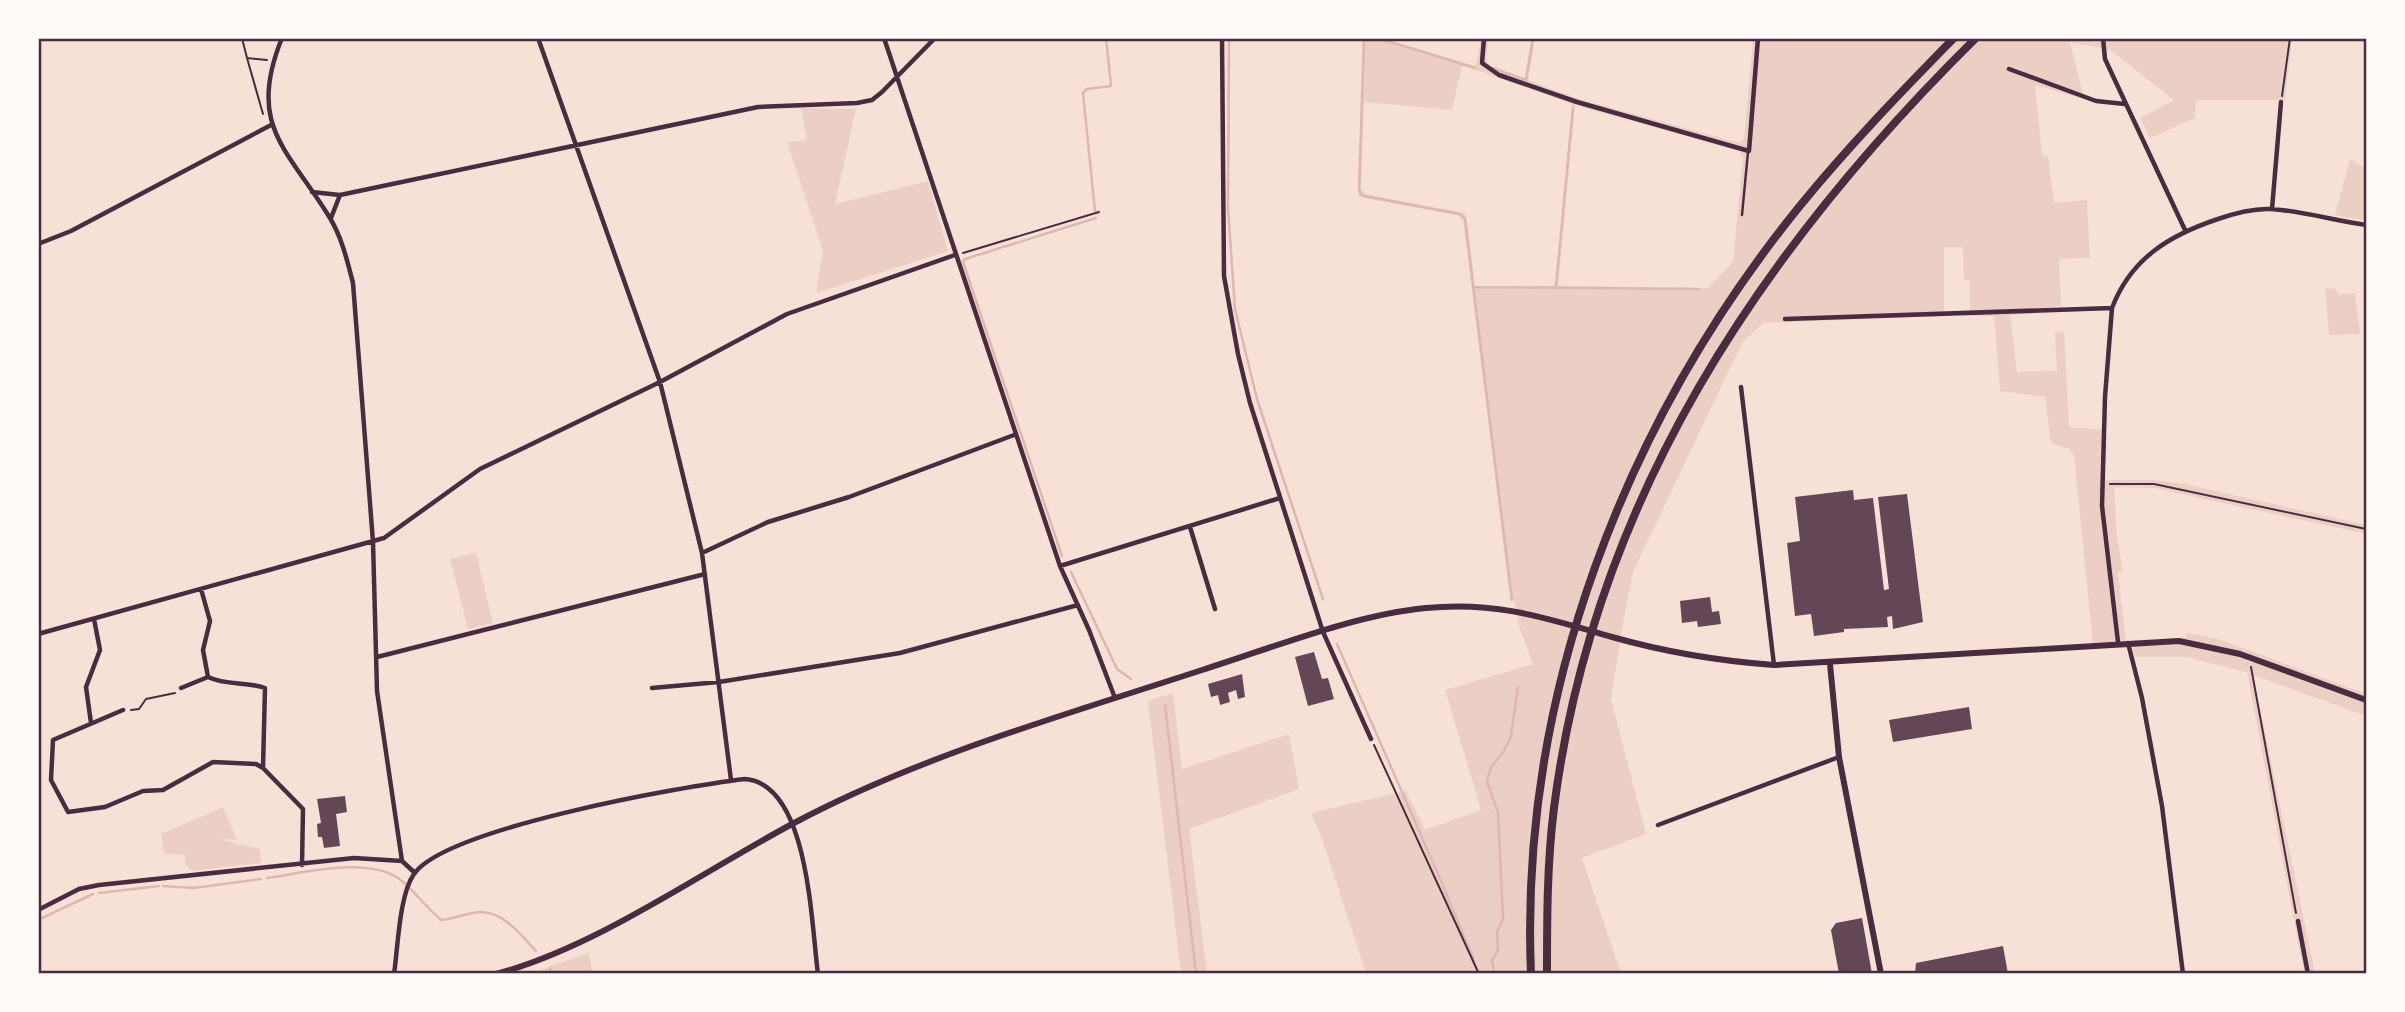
<svg xmlns="http://www.w3.org/2000/svg" width="2405" height="1012" viewBox="0 0 2405 1012" font-family="Raleway,sans-serif">
<style>
.green{fill:#ebcfc5;fill-rule:evenodd}
.lines{fill:none;stroke-linecap:round;stroke-linejoin:round}
.stream{stroke:#dcb8b0;stroke-width:2.5}
.building{fill:#644757}
.path{stroke:#4a2c40;stroke-width:2}
.service{stroke:#4a2c40;stroke-width:2.5}
.minor{stroke:#4a2c40;stroke-width:4.5}
.secondary{stroke:#4a2c40;stroke-width:6}
.motorway{stroke:#4a2c40;stroke-width:8}
.neatline{fill:none;stroke:#4a2c40;stroke-width:2.5}
</style>
<rect width="100%" height="100%" fill="#f7e1d7"/>
<path class="green" d="M1363 39H1382L1476 66 1481 39H1489L1486 59 1490 66 1524 79 1532 39H1535L1528 80 1576 98 1739 143 1744 139 1753 39H2292L2285 100H2196L2195 118 2150 138 2140 118 2174 100 2110 50 2070 42 2084 99 2035 85 2042 155 2048 156 2054 203 2087 200 2090 258 2059 259 2061 306H2055V312L2010 315 2017 372 2057 371 2055 332 2064 331 2069 427 2103 430 2101 480H2154L2185 484 2366 525V534L2154 488 2114 487 2117 538 2123 571 2118 572 2126 641 2093 645 2074 456 2069 449 2051 443 2045 397 2000 391 1994 316H1970V280H1964L1963 247H1944V316L1763 323 1742 343 1633 572 1622 628 1611 699 1646 834 1582 858 1621 973H1366L1321 836 1311 813 1406 791 1425 830 1481 810 1445 690 1533 664 1519 626 1514 599H1510L1463 220 1459 215 1358 196ZM1462 65 1572 104 1556 282 1552 286H1475L1466 213 1365 194 1361 189 1364 102 1452 110ZM1575 105 1738 151 1743 157 1733 262 1708 288 1558 286Z
M801 108 856 109 835 204 928 181 948 251 816 293 823 251 787 142 807 140Z
M2350 159 2366 168V221L2335 215Z
M2325 288 2336 289 2338 295 2355 293 2360 334 2329 335Z
M476 553 493 623 468 629 450 559Z
M2186 633 2219 639 2366 694V716L2253 675 2315 973H2304L2247 672 2187 657H2135L2131 640 2186 638Z
M1173 693 1182 769 1289 734 1299 789 1189 829 1207 973H1181L1148 701Z
M223 807 237 840 218 839 260 849 261 863 192 871 185 864V855L164 853 161 834Z
M588 953 593 973H532Z"/>
<g class="lines">
<path class="stream" d="M1229 38 1228 208 1235 309 1257 399 1323 599
M1364 38 1359 191 1363 196 1459 214 1465 219 1512 600
M1378 38 1475 68
M1493 68 1526 80 1533 38
M1095 211 1083 93 1087 89 1111 86 1106 38
M1556 286 1573 108
M1473 287 1699 289
M1062 556 963 262 965 259 1096 218
M1071 572 1117 669 1131 679
M1337 644 1442 883
M1165 705 1196 974
M267 878C303 873 371 855 402 881 416 893 427 908 441 920 454 919 467 913 480 912 503 911 522 936 536 951
M163 886 193 888 261 879
M1443 886 1474 960
M99 893 159 886
M38 920 93 894
M550 969 554 974
M1494 974 1492 960 1498 950 1497 932 1503 919 1502 897 1498 813 1487 781 1491 767 1504 751 1511 736 1518 687"/>
</g>
<path class="building" d="M1853 490 1854 500 1873 498 1884 590 1889 589 1878 497 1907 494 1923 622 1893 629 1892 616 1887 617 1888 627 1844 629V632L1814 636 1811 614 1795 616 1787 543 1800 541 1795 497Z
M1710 597 1712 612 1719 611 1721 624 1698 627 1697 621 1682 623 1680 601Z
M1314 652 1322 679 1328 678 1334 699 1308 706 1295 657Z
M1242 674 1245 697 1238 699 1236 690 1228 693 1230 702 1220 705 1218 695 1211 697 1208 684Z
M1969 707 1972 729 1893 742 1889 720Z
M345 796 347 812 336 814 340 846 324 848 322 837H318L317 824 321 823 317 799Z
M1862 918 1872 974H1839L1831 930 1836 923Z
M2003 946 2008 974H1915L1916 963Z"/>
<g class="lines">
<path class="path" d="M242 38 247 58 267 60
M247 58 263 114
M2282 96 2290 38
M963 253 1099 212
M2110 484H2154L2366 529
M2251 667 2296 913
M131 710 139 709 146 699 175 693
M1374 745 1479 974"/>
<path class="service" d="M1742 215 1748 152"/>
<path class="minor" d="M282 38C246 126 288 149 330 218 342 238 347 260 353 283L373 542 377 691 402 861
M538 38 660 382 702 553 731 780
M884 38 1060 566 1089 630 1115 698
M1222 38 1224 276 1238 354 1250 403 1323 632 1371 739
M1484 38 1482 63 1499 75 1577 102 1749 151 1758 38
M2103 38 2105 59 2185 230
M2009 69 2096 101 2125 104
M312 192 340 195 758 107 857 103 872 100 882 92 935 38
M2272 209 2281 102
M331 218 340 195
M38 244 71 231 271 125
M1785 319 2112 308
M1741 387 1774 665
M1190 527 1215 609
M702 553 768 522 849 497 1014 435
M1060 566 1280 498
M201 589 210 621 203 650 208 677C227 686 245 681 265 688L263 768 303 809 302 865
M38 634 384 538 480 469 660 382 787 314 955 255
M2118 642 2102 506 2105 397 2112 308C2131 258 2170 235 2218 219 2235 213 2253 208 2271 209 2303 211 2335 221 2366 225
M2128 643 2142 698 2162 806 2183 974
M377 657 705 574
M181 688 208 677
M652 688 719 682 900 653 1078 605
M123 710 53 740 51 780 68 812 105 807 143 791 163 790 213 762 256 764 263 768
M91 723 86 687 100 650 94 619
M1658 825 1839 757
M38 910 79 889 99 885 354 858 402 861 415 873
M2298 921 2308 974
M394 974C398 948 399 895 414 874 446 828 684 786 745 779 809 784 811 923 818 974"/>
<path class="secondary" d="M1830 664 1839 757 1881 974
M496 974C597 947 700 873 794 823 922 755 1065 715 1202 670 1272 648 1353 615 1426 608 1496 601 1546 618 1612 637 1665 652 1719 661 1774 665L2179 641 2240 654 2366 700"/>
<path class="motorway" d="M1531 974C1519 695 1625 422 1799 207 1847 148 1900 93 1954 38
M1547 974C1547 919 1547 863 1554 808 1593 501 1759 252 1976 38"/>
</g>
<rect width="2405" height="1012" fill="none" stroke="#fffaf5" stroke-width="80"/>
<rect x="40" y="40" width="2325" height="932" class="neatline"/>
</svg>
